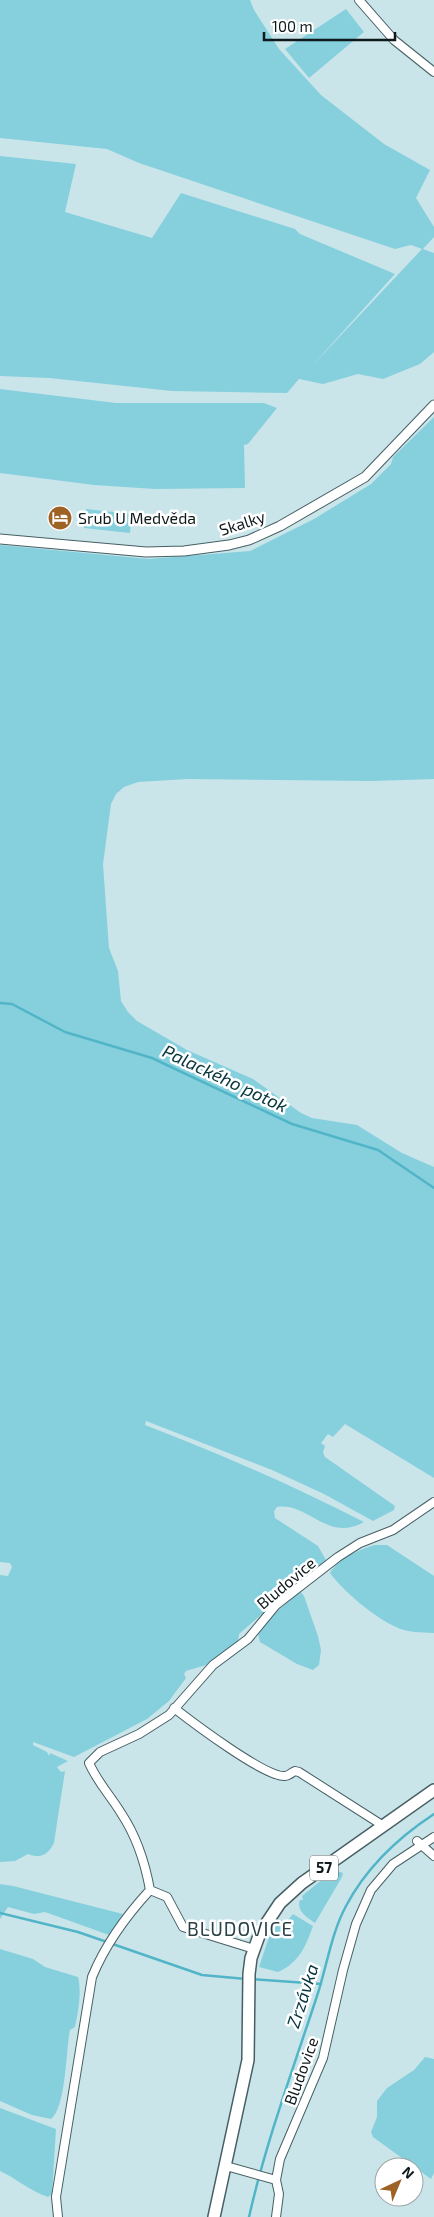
<svg xmlns="http://www.w3.org/2000/svg" width="434" height="2217" viewBox="0 0 434 2217" font-family="'Exo 2',sans-serif">
<style>
.green{fill:#86d0de}
.lines{fill:none;stroke-linecap:round;stroke-linejoin:round}
.stream{stroke:#51b5c7;stroke-width:2.5}
.minor-casing{stroke:#475f64;stroke-width:10}
.tertiary-casing{stroke:#475f64;stroke-width:11}
.primary-casing{stroke:#475f64;stroke-width:14}
.minor{stroke:#fff;stroke-width:8}
.tertiary{stroke:#fff;stroke-width:9}
.primary{stroke:#fff;stroke-width:11}
.labels{text-anchor:middle;stroke-width:5;stroke-linejoin:round;paint-order:stroke}
.shield{fill:#fff;stroke:#575e5f;stroke-width:1}
.shield-label{font-size:15px;font-weight:bold;fill:#0f191b}
.poi-label{font-size:16px;fill:#0f191b;stroke:#fff;text-anchor:start}
.street-label{font-size:16px;fill:#0f191b;stroke:#fff}
.water-label{font-size:18px;font-style:italic;fill:#07373f;stroke:#fff}
.quarter-label{font-size:19px;letter-spacing:1px;fill:#2b4247;stroke:#fff}
</style>
<rect width="100%" height="100%" fill="#c9e5ea"/>
<path class="green" d="M0 0H250L254 10 279 49 321 95 384 144 430 170 416 198 434 227V237L423 249 434 253V352L420 364 383 379 358 374 323 384 299 379 287 393 172 391 49 378 0 376V156L76 164 65 212 152 238 181 193 295 229 300 234 395 274 311 367 422 249 411 245 395 249 139 163 107 149 0 138Z
M346 9 364 32 309 78 285 49Z
M0 389 116 403H264L277 408 248 444 244 445 245 488 155 489 94 485 0 473Z
M434 417V779L371 781 187 779 138 782 124 787 116 794 111 804 103 864 109 948 118 971 121 1001 128 1012 137 1021 187 1050 253 1079 301 1113 312 1118 357 1125 402 1153 434 1167V1478L345 1424 333 1437 328 1434 321 1443 325 1446 323 1452 325 1457 395 1506 394 1510 373 1521 324 1494 272 1470 146 1421 145 1425C220 1454 292 1485 364 1522 328 1543 308 1502 277 1507L274 1511 275 1518 318 1546 326 1560 297 1585 296 1582 293 1583 292 1588 239 1634 238 1643 206 1665 186 1671 184 1674 186 1678 169 1701 147 1719 74 1757 33 1742V1745L47 1752 49 1756 50 1753 68 1761 57 1767 61 1772 65 1771 54 1843C48 1855 40 1859 28 1854L15 1861 0 1862V1575L8 1576 12 1567 10 1563 0 1562V545L149 559 250 551 314 519 371 484 391 464 393 457Z
M86 509 132 514 130 533 84 528Z
M375 1545H387L434 1576V1633C421 1632 408 1633 396 1627 375 1618 343 1591 330 1573 338 1559 360 1549 375 1545Z
M300 1591 304 1596 318 1636 321 1650 319 1665 313 1670 297 1664 260 1642 258 1633 273 1615Z
M334 1870 343 1873 342 1877 315 1923C306 1917 296 1910 300 1900H303L302 1896Z
M0 1884 13 1886 123 1914 109 1935 45 1912 34 1914 8 1907 0 1919Z
M293 1914 313 1926C306 1946 299 1963 278 1972L259 1967 270 1934 281 1920H288Z
M0 1949 33 1959 45 1967 78 1977C82 1992 78 2013 75 2027L70 2030C66 2049 66 2108 51 2119L32 2115 0 2101Z
M425 2057 434 2059V2173L431 2179 373 2137 371 2132 377 2117V2101L387 2088 414 2070Z
M0 2108 56 2129 52 2194 48 2197C30 2191 17 2179 0 2171Z"/>
<g class="lines">
<path class="stream" d="M0 1003 12 1004 65 1032 152 1058 292 1124 378 1150 434 1188
M0 1913 78 1932 202 1975 246 1979
M252 1979 321 1984
M249 2217C266 2142 293 2069 317 1996 327 1966 331 1934 346 1906 366 1868 399 1837 434 1814"/>
<defs>
<path id="minor" d="M359 0 394 40 434 72
M174 1708C192 1722 266 1778 285 1776 289 1776 292 1772 295 1771L299 1772 382 1825
M417 1841 434 1856
M150 1890C145 1862 137 1837 121 1813 110 1795 98 1783 89 1763L100 1752 139 1734 169 1715 213 1665 248 1639 276 1605 338 1557 360 1543 393 1530 434 1502
M150 1890 167 1897 183 1927 254 1949
M226 2166 276 2180
M58 2217 56 2197 92 1977C106 1943 126 1916 150 1890
M276 2217 279 2194 276 2180 280 2159 323 2058 343 1970 356 1924 371 1890 393 1864 434 1837"/>
<path id="tertiary" d="M0 539 146 552 184 551 229 545 249 540 280 526 365 477 434 405"/>
<path id="primary" d="M214 2217 248 2060 249 1974 251 1958 260 1933 280 1903 302 1883 434 1790"/>
</defs>
<use href="#minor" class="minor-casing"/>
<use href="#tertiary" class="tertiary-casing"/>
<use href="#primary" class="primary-casing"/>
<use href="#minor" class="minor"/>
<use href="#tertiary" class="tertiary"/>
<use href="#primary" class="primary"/>
</g>
<defs>
<symbol id="hotel-disc" viewBox="-11 -11 22 22"><circle r="9.5" fill="#9f6225" stroke="#fff"/><path d="M-6-4.5h1.5V1H6V5H4.5V3h-9V5H-6ZM-4 0a1.8 1.8 0 1 1 3.6 0ZM.5 0V-2.5h3Q6-2.5 6 0Z" fill="#fff"/></symbol>
</defs>
<g fill-rule="evenodd">
<use href="#hotel-disc" x="46" y="504" width="28" height="28"/>
</g>
<g class="labels">
<rect class="shield" x="310" y="1855.5" width="28" height="25" rx="4"/>
<g class="shield-label">
<text x="324" y="1873">57</text>
</g>
<g class="poi-label">
<text x="78" y="524">Srub U Medvěda</text>
</g>
<g class="street-label">
<text transform="translate(242 523) rotate(-18)" y="6">Skalky</text>
<text transform="translate(286 1583) rotate(-40)" y="6">Bludovice</text>
<text transform="translate(301 2071) rotate(-70)" y="6">Bludovice</text>
</g>
<g class="water-label">
<text transform="translate(225 1079) rotate(25)" y="6">Palackého potok</text>
<text transform="translate(303 1996) rotate(-72)" y="6">Zrzávka</text>
</g>
<g class="quarter-label">
<text x="240" y="1936">BLUDOVICE</text>
</g>
</g>
<g transform="translate(399 2182) rotate(44)"><circle r="24" fill="#ffffff" stroke="#9fa3a4"/>
<path d="M0-4L9 19L0 12L-9 19Z" fill="#9f6225"/>
<text y="-8" font-size="14" font-weight="bold" text-anchor="middle" fill="#0f191b">N</text>
</g>
<path d="M264 32v8h131v-8" fill="none" stroke="#0f191b" stroke-width="2.5"/>
<text x="272" y="32" font-size="15" fill="#0f191b" stroke="#ffffff" stroke-width="4" paint-order="stroke">100 m</text>
</svg>
